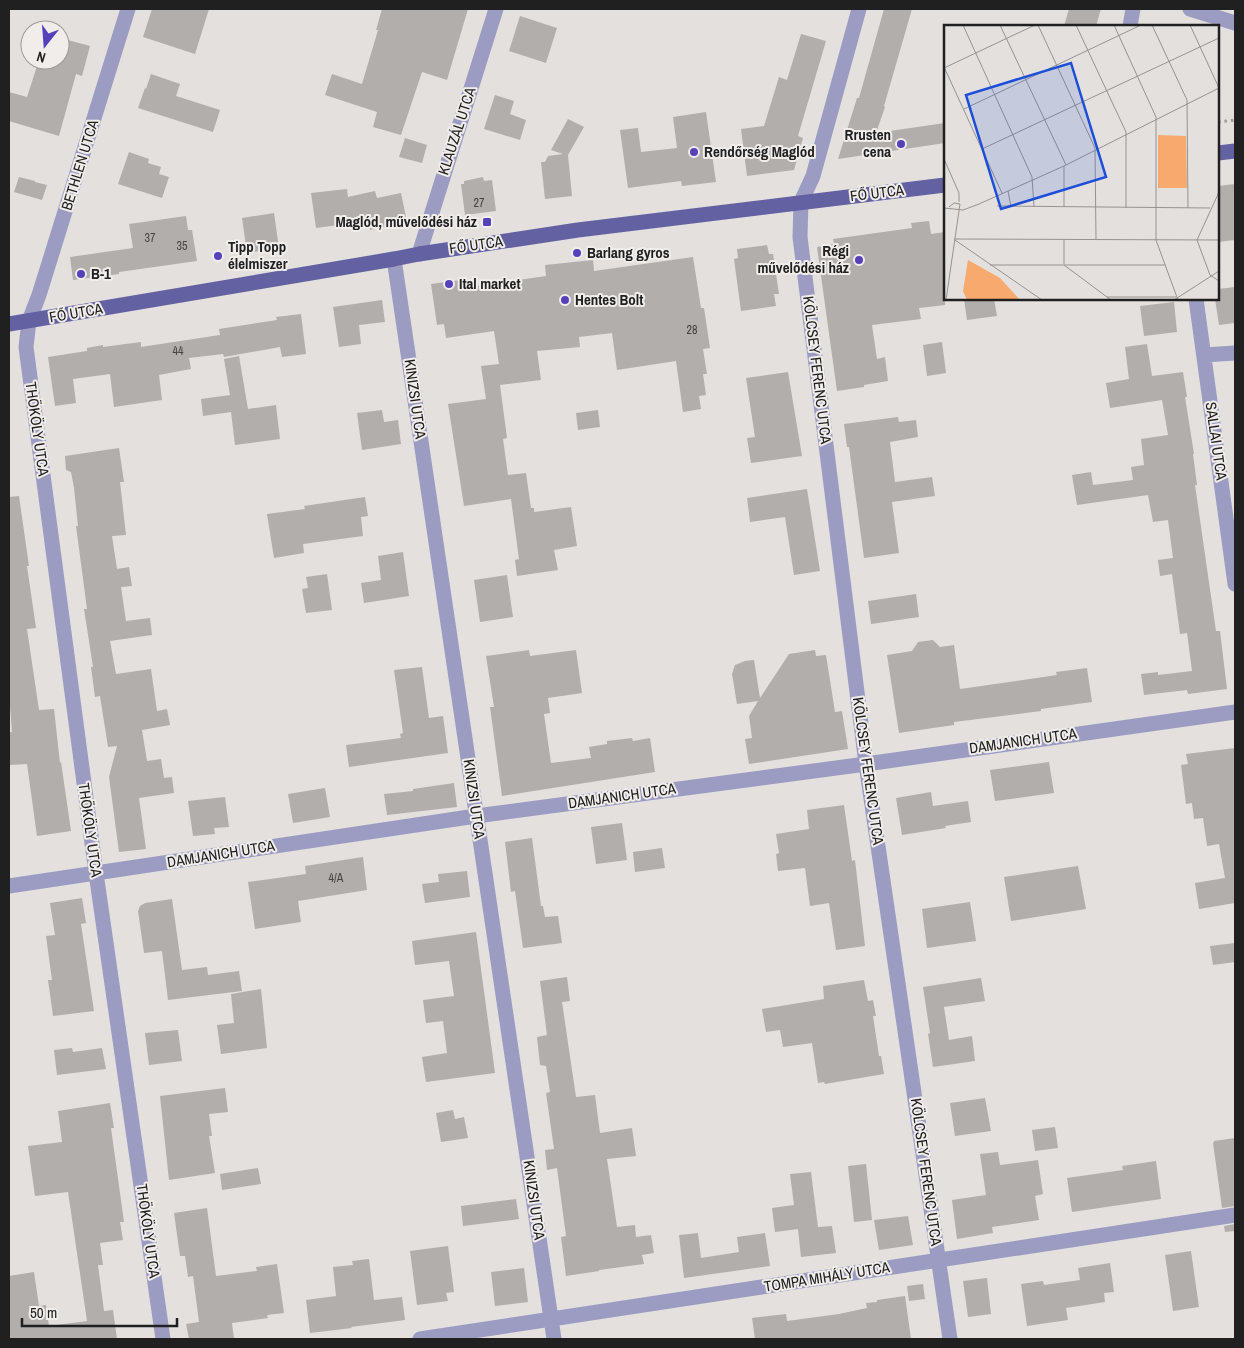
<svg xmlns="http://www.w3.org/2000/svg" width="1244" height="1348" viewBox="0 0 1244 1348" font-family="'Archivo Narrow',sans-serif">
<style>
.building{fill:#b1aeac}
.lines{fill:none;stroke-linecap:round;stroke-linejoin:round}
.path{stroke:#9c9a99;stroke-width:3;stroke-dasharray:2.5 4;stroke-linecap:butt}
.minor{stroke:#9c9cc2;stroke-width:15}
.major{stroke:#6461a3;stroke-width:15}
.poi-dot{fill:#5542ba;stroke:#f0edeb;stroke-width:2}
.labels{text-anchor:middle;stroke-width:4;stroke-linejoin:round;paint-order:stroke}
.number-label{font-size:12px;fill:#454443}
.street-label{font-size:15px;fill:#212020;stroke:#f0edeb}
.poi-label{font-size:15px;font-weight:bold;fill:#212020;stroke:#f0edeb;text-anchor:start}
.inset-road{fill:none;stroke:#959392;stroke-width:1}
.view{fill:#1d4ed8;fill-opacity:0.15;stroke:#1d4ed8;stroke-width:2.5}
.inset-edge{fill:none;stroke:#212020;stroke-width:2.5}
</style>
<rect width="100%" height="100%" fill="#e3e0de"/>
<path class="building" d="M152 9H209L195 54 143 37Z
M382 9H468L447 80 422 72 401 135 373 127 377 112 325 95 332 74 362 84 378 30H376Z
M884 9H912L884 106 885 107 876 133 945 123V143L838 159 857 98H859Z
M1069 9H1101L1096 26H1064Z
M520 16 557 28 546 63 509 51Z
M801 34 826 41 798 136 803 138 794 170 747 176 741 129 764 126 779 77 787 80Z
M60 38 90 46 82 76 76 74 59 136 9 121V92L27 97 39 60H60Z
M151 74 180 84 176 96 220 110 213 132 138 108 145 88 146 89Z
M495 95 514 101 510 114 526 120 520 140 484 129Z
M706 112 716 182 682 186 681 181 628 188 620 130 638 128 641 152 677 148 673 117Z
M568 119 584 127 568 155 572 196 545 199 541 162H545L548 156 563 154 551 150Z
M405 138 427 145 422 163 399 157Z
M129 152 149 159 148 163 161 167 159 174 169 177 162 198 118 184Z
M19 177 35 181V182L47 185 42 200 14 192Z
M483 177 484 181 492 180 496 211 465 215 461 184H464V181Z
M1235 184V240L1218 242V186Z
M347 189 348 197 375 191 377 198 401 193 407 222 370 230 368 221 316 228 311 193Z
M274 213 279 248 247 253 242 218Z
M186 216 188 230H192L197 261 119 272V274L73 280 70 257 133 248 129 224Z
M929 221 931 234 945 232V305L919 308 921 319 872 325 877 359 885 357 888 381 864 385V387L837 391 817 247 834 244 833 239 912 228 911 223Z
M767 245 769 254H773L779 294H774L776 306 741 311 734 259 738 258 737 249Z
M693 257 701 308H704L710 348 703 349 707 374H703L706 395 699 396 701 409 683 412 676 361 617 370 612 333 579 337 580 347 537 351 541 380 500 385 507 438 503 439 508 475 526 473 531 508H534V512L571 507 577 546 554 550 558 570 517 576 515 560 519 559 511 499 464 506 448 404 486 399 481 366 499 364 494 331 446 338 444 324 437 325 431 284 468 279 469 287 546 276 545 265 593 260 594 271Z
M1235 287V323L1219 325 1215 299H1218V289Z
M964 299H994L997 316 967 320Z
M382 300 385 322 359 325 361 344 339 347 333 307Z
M1174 302 1177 332 1144 336 1140 306Z
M301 314 306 354 282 357 280 347 224 357 223 354 189 358 191 369 159 375 162 400 114 407 110 374 73 379 76 403 55 406 48 357 87 351V348L103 345V347L141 342V347L220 335 219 329 277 320 276 317Z
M942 342 946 373 927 376 923 345Z
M1147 344 1152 376 1183 372 1187 397H1185L1194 454H1193L1197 485H1195L1216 631H1220L1227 689 1188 694 1187 690 1144 695 1141 674 1158 672V675L1192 671 1187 633 1180 634 1172 574 1160 576 1158 560 1173 558 1168 520 1153 522 1148 495 1077 505 1072 475 1091 472 1093 485 1133 480 1131 467 1144 465 1141 439 1168 435 1162 400 1110 408 1106 383 1129 379 1125 347Z
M239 356 248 409 276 405 280 439 235 445 231 412 203 416 201 399 230 395 224 359Z
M788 372 802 456 751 463 747 438 755 437 746 378Z
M382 410 384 422 398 420 401 444 362 450 357 413Z
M598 410 600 427 578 430 576 413Z
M898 417 899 422 916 420 918 437 890 442 895 482 932 477 935 496 892 502 899 553 864 558 849 447H847L844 424Z
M119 448 124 482H120L126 535 112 536 117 569 129 567 132 586 121 587 126 621 150 618 152 635 110 641 116 674 151 669 157 711 167 709 170 725 142 730 147 761 161 759 164 778 172 777 174 793 139 798 146 849 119 852 109 777 117 746 108 747 100 696 95 697 91 667H93L84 609H87L76 526H78L74 488 71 472 66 470 65 456Z
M807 489 820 571 794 575 785 517 750 522 747 498Z
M19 496 29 566H27L36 628 27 629 39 710 54 709 60 763 61 762 71 831 37 836 27 764 9 765V732H12L9 694V497Z
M365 497 368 516 361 517 363 536 303 544 304 553 274 558 267 514 305 509 304 506Z
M403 552 409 596 364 603 361 583 381 580 378 556Z
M327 574 332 610 306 613 302 589 308 588 306 577Z
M507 575 513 617 480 622 474 580Z
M916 594 919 617 871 624 868 601Z
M933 640 940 647 954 645 960 689 1057 675 1056 672 1087 668 1092 702 1041 709V711L954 722V725L899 733 887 655 912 651 918 642Z
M529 650 530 656 576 650 582 693 548 698 550 713 544 714 551 763 591 758 589 747 607 744V741L632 738 633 741 650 738 655 772 502 796 490 707H494L486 656Z
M815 650 816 656 826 655 835 712 842 711 848 749 749 764 745 739 752 738 749 716 758 701 737 704 732 674 735 665 745 661 754 660 760 698 789 654Z
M422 667 429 718 443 716 448 753 349 767 346 745 401 738 400 734 403 733 394 670Z
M1235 748V903L1199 909 1195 883 1225 878 1219 844 1207 846 1203 818 1194 819 1192 803 1186 804 1181 765 1188 764 1186 754Z
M1049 762 1054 793 995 801 990 770Z
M454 783 457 807 387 815 384 794 413 791V789Z
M325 788 330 817 293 823 288 794Z
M931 792 933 806 968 801 971 822 945 826 946 828 902 835 896 798Z
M225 797 229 827 214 828 215 834 193 836 188 801Z
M844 805 852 861 855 860 865 946 836 950 829 903 810 906 805 868 778 871 776 854 779 853 776 834 809 829 807 810Z
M622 823 627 860 596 864 591 827Z
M532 838 541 906H543L545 917 558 916 562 943 523 948 515 891 511 892 505 842Z
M662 848 665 868 635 872 633 852Z
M363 857 367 890 298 901 301 922 255 929 248 882 306 874 305 866Z
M1078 866 1086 909 1011 921 1004 877Z
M467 871 470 897 425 903 422 884 439 882 438 874Z
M82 898 86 923 81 924 94 1011 53 1016 48 980H52L46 936 55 935 50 903Z
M172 899 182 970 207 967 208 975 239 971 242 991 168 1000 162 951 144 953 138 911 140 906 145 903Z
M970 902 976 941 927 948 922 909Z
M476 932 495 1073 426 1082 422 1057 447 1053 443 1021 426 1023 423 1000 454 996 449 961 415 965 412 941Z
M1235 943V962L1213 965 1210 946Z
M567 977 570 1001 562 1002 576 1097 595 1095 600 1133 632 1128 636 1156 607 1159 617 1227 635 1225 636 1237 651 1235 654 1253 642 1255 644 1264 599 1270V1271L566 1276 561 1237 566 1236 557 1168 547 1170 545 1150 554 1149 546 1093 550 1092 546 1066 540 1065 537 1037 547 1035 540 981Z
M981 978 985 1001 944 1007 949 1040 972 1036 975 1061 933 1067 928 1034 930 1033 923 987Z
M864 980 868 1001 873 1000 876 1016H873L879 1056H881L884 1074 825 1084 824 1082 818 1083 812 1043 783 1047 780 1030 766 1032 762 1009 824 999 823 986Z
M261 989 267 1048 221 1054 217 1025 234 1023 231 994Z
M178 1030 182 1061 149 1065 145 1033Z
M72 1048 73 1052 102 1048 106 1069 57 1075 54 1050Z
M225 1088 228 1112 209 1114 212 1136H209L215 1173 169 1180 160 1096Z
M985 1098 991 1131 955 1136 950 1103Z
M110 1103 114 1128H111L124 1222H120L123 1240 100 1243 103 1265H98L104 1311 113 1310 117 1339H9V1276L34 1272 39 1306 46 1305 49 1326 87 1321 68 1192 35 1196 28 1146 62 1142 58 1111Z
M453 1110 455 1119 464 1117 468 1138 441 1142 436 1113Z
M1055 1127 1058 1148 1035 1151 1032 1130Z
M1235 1138V1206L1222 1208 1213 1143 1214 1142V1141Z
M998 1152 1000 1165 1038 1160 1043 1194 1035 1196 1039 1220 992 1227 993 1233 957 1239 952 1200 986 1195 980 1154Z
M1156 1161 1161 1199 1072 1212 1067 1178 1123 1170 1122 1166Z
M866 1164 872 1220 854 1222 848 1166Z
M258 1168 261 1184 222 1190 220 1174Z
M811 1172 818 1227 832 1226 836 1253 801 1257 798 1229 775 1232 772 1208 794 1205 790 1174Z
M516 1199 519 1219 463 1226 461 1206Z
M207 1208 216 1276 257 1271 256 1267 277 1264 284 1313 267 1315 268 1318 232 1323 234 1339H189L186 1324 199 1322 193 1276 188 1277 185 1256H180L174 1213Z
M908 1216 913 1245 879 1250 874 1220Z
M1235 1224V1231L1225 1232 1224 1226Z
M698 1233 701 1258 739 1252 737 1237 765 1233 770 1266 684 1278 679 1235Z
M448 1246 454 1292 446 1293 448 1301 417 1305 410 1251Z
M1191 1251 1199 1307 1173 1311 1165 1255Z
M369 1259 374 1300 402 1297 405 1320 351 1327 352 1328 310 1333 306 1300 336 1296 333 1267 353 1265 352 1261Z
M1110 1263 1114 1292 1104 1293 1105 1302 1066 1308 1068 1320 1027 1326 1021 1284 1043 1281 1044 1285 1080 1280 1078 1268Z
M524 1268 528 1302 495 1306 491 1272Z
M987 1278 991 1314 968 1317 963 1281Z
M923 1284 925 1299 909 1301 907 1286Z
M905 1296 911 1339H755L752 1318 786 1314 787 1321 839 1314 867 1308 866 1303 877 1302V1300Z"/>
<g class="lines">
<path class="path" d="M1218 122 1235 120"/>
<path class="minor" d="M128 9 39 295 29 321 26 347 96 873 163 1339
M859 9 813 176 801 202 800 237 866 764 950 1339
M1190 9 1235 23
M1130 26 1133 9
M419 254 496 9
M394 259 554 1339
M1196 299 1235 584
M1204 355 1235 353
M9 886 476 816 866 764 1235 712
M420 1339 1235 1215"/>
<path class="major" d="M1218 153 1235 151
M9 324 394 259 419 254 578 230 945 185"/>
</g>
<g class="poi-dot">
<circle cx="901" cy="144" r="5"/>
<circle cx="694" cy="152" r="5"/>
<rect x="482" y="217" width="10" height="10" rx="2.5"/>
<circle cx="577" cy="253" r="5"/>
<circle cx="218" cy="256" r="5"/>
<circle cx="859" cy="260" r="5"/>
<circle cx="81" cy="274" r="5"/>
<circle cx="449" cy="284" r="5"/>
<circle cx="565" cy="300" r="5"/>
</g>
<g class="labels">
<g class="number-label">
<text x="479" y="207">27</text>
<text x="150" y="242">37</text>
<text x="182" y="250">35</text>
<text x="692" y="334">28</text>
<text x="178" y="355">44</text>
<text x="336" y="882">4/A</text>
</g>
<g class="street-label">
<text transform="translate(457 131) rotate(-72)" y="5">KLAUZÁL UTCA</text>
<text transform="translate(80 165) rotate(-73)" y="5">BETHLEN UTCA</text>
<text transform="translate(877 193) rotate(-7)" y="5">FŐ UTCA</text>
<text transform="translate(476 245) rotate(-8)" y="5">FŐ UTCA</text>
<text transform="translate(76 313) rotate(-10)" y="5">FŐ UTCA</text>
<text transform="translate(817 370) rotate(83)" y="5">KÖLCSEY FERENC UTCA</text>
<text transform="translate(415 399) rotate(82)" y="5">KINIZSI UTCA</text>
<text transform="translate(37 429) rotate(82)" y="5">THÖKÖLY UTCA</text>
<text transform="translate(1216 441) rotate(82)" y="5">SALLAI UTCA</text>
<text transform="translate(1023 741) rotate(-8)" y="5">DAMJANICH UTCA</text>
<text transform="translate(868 771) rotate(82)" y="5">KÖLCSEY FERENC UTCA</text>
<text transform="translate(622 796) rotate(-8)" y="5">DAMJANICH UTCA</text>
<text transform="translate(474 799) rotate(82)" y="5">KINIZSI UTCA</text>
<text transform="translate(90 830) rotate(82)" y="5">THÖKÖLY UTCA</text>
<text transform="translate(221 854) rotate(-9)" y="5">DAMJANICH UTCA</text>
<text transform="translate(926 1172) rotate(82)" y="5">KÖLCSEY FERENC UTCA</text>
<text transform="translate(534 1200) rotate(82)" y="5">KINIZSI UTCA</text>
<text transform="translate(148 1231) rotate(82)" y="5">THÖKÖLY UTCA</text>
<text transform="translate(827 1277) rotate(-9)" y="5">TOMPA MIHÁLY UTCA</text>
</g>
<g class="poi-label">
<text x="891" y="140" text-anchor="end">Rrusten<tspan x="891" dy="17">cena</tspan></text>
<text x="704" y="157">Rendőrség Maglód</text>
<text x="477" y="227" text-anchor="end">Maglód, művelődési ház</text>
<text x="228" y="252">Tipp Topp<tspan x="228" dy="17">élelmiszer</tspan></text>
<text x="849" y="256" text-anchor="end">Régi<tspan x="849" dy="17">művelődési ház</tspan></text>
<text x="587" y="258">Barlang gyros</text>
<text x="91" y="279">B-1</text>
<text x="459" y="289">Ital market</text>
<text x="575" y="305">Hentes Bolt</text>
</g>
</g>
<g transform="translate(944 25)">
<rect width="275" height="275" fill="#e3e0de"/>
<path d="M214 110 242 111 243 163H214ZM24 235 56 253 76 275H23L19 266Z" fill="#f8a96e"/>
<path class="inset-road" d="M19 0 88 152 90 182M56 0 122 140M94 0 151 123 152 215M132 0 182 107V183M170 0 212 92V215L234 275M208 0 243 75 244 183M246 0 275 63M0 42 58 168M0 43 91 0M275 79V170M20 84 197 0M38 124 275 13M0 134 15 168V177M64 166 67 182M275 167 253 215 266 250 275 256M53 181 266 183M120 182V141M0 183 19 185 35 179 120 141 275 63M10 214 275 215M11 215 98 275M120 239V214M46 240H221M120 240 167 275M163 272H232M2 275 16 179 10 178 5 182M230 275 275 246"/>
<path class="view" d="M127 38 162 152 57 184 22 70Z"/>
<rect width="275" height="275" class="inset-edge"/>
</g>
<rect width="1244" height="1348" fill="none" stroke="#212020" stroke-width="20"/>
<g transform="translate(45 45) rotate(197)"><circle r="24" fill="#f0edeb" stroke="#9d9b9a"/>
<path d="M0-4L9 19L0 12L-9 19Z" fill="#5542ba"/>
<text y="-8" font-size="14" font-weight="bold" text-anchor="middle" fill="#212020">N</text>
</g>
<path d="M22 1318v8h155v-8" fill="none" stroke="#212020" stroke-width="2.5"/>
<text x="30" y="1318" font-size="15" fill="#212020" stroke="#f0edeb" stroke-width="4" paint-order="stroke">50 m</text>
</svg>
